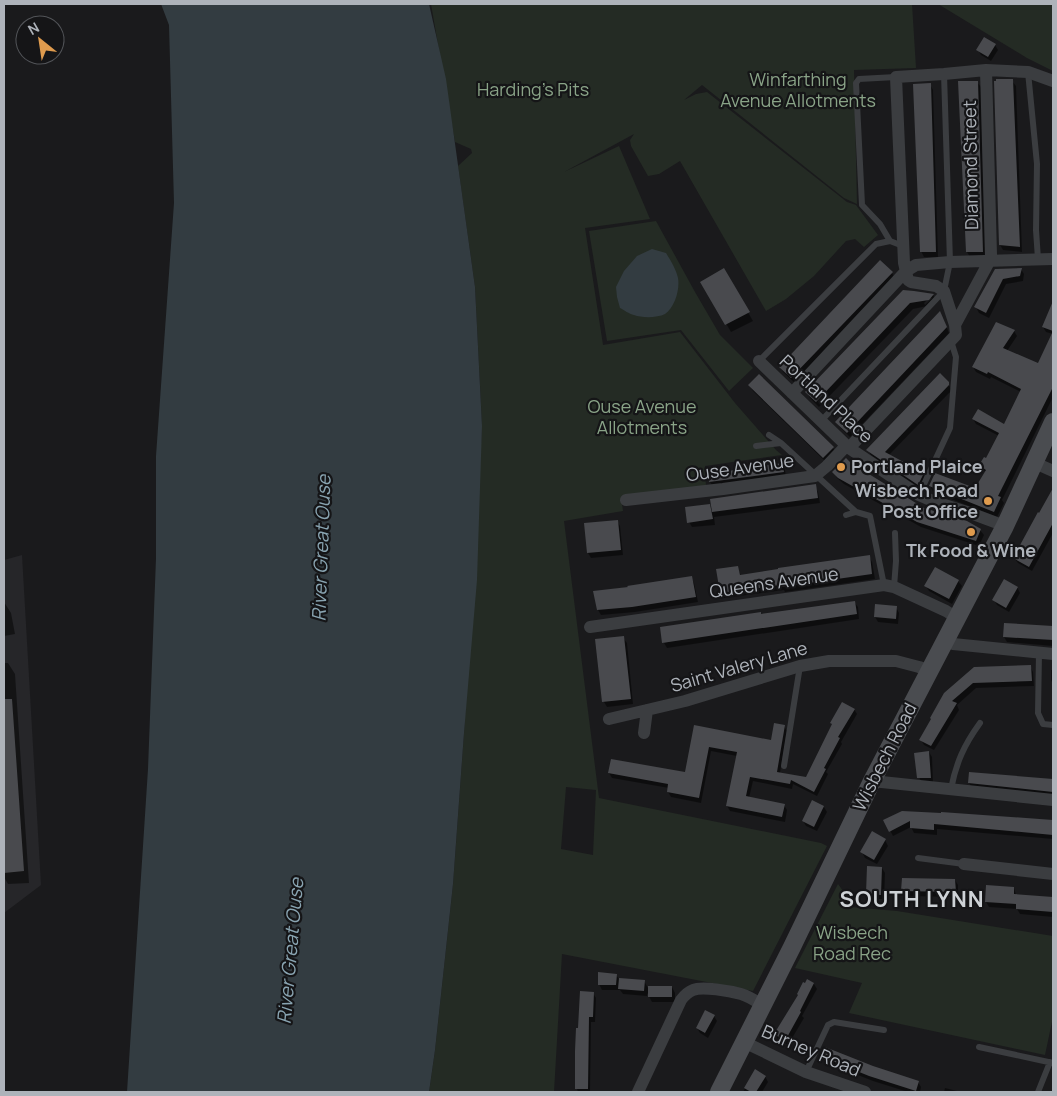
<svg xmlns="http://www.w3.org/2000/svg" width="1057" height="1096" viewBox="0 0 1057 1096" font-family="Manrope,sans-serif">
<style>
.built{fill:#262629}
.green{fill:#242b24;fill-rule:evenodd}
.water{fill:#333c41}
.shadow{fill:#0007;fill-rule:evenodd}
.building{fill:#494a4e}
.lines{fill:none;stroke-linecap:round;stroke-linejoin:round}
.lane{stroke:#3b3d40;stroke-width:6}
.street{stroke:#3b3d40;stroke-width:12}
.secondary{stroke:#4a4c50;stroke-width:18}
.poi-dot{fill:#df9b4e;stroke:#151517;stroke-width:2}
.labels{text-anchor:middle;stroke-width:4.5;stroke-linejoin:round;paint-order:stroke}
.park-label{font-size:18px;fill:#89a387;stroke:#151517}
.street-label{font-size:18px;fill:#aeb3ba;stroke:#151517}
.poi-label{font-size:18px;font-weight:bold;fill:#aeb3ba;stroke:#151517;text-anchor:start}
.water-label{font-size:19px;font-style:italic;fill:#89a4b1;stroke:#151517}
.district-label{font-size:22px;font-weight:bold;letter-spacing:1px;fill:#ced2d6;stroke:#151517}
</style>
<rect width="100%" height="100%" fill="#1a1a1c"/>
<path class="built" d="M22 555 41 885 4 913V560Z"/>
<path class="green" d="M431 4H912L916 68 854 70 857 204 844 198 702 85 684 100 696 94 707 92 847 202 856 205 878 235 864 247 855 239 846 241 814 276 786 299 766 311 680 161 659 174 648 176 631 146 630 140 634 134 564 172 619 146 650 219 585 228 603 345 680 332 735 403 776 450 782 455 705 466 706 488 621 497 623 511 564 521 599 798 821 843 827 846 753 991 562 954 554 1092H429L435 1050 453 884 464 733 482 426 475 287 458 166 472 153 471 149 455 142ZM566 787 596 790 593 855 561 849Z
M938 4H1053V71L1027 58Z
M656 221 695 292 720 335 753 368 729 391 681 330 607 341 589 231Z
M838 884 851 902 850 907 897 911 1053 936V1017L1045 1055 849 1013 862 983 795 968Z"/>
<path class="water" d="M161 4H429L446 79 475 287 482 426 477 580 464 733 453 884 435 1050 429 1092H127L148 769 156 558V456L174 203 169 25Z
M652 249 666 253C671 261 676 269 678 278 680 289 675 307 665 314 657 318 642 318 634 315 629 314 624 310 620 308L617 297 616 287 624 271 637 256Z"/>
<path class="shadow" d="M995 45 998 50 991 61 981 55 978 50Z
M1012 81 1016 86 1022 252 1003 250 1000 245Z
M960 82H977L981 87 985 257H970L967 252Z
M930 84 933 90 938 257H924L921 251Z
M1052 101H1053V112L1052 110Z
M1021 269 1024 274 1023 281 1006 284 989 318 979 313 976 307 995 270Z
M723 270 753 321 731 332 702 282Z
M892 273 895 278 795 383 783 372 780 367Z
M914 292 933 295 936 300 932 305 913 309 819 407 810 398 807 392ZM929 298H932L925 305 924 303Z
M1049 314 1053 316V397L1002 500 1004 503 997 517 933 492 930 486 975 489 986 472 983 470 980 465 987 459 999 436 976 424 973 419 1004 425 1021 392 991 377 990 379 976 372 973 367 1014 331 1017 336 1007 351 1038 365 1053 334 1046 332 1043 327Z
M943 318 949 333 850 437 840 427 837 422Z
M948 383 951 389V391L889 455 923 474 926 479 921 489 871 455 868 450Z
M750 386 833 448 836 453 827 463 753 391Z
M782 465 785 470 786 477 713 487 710 482 709 475Z
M834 472 924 510 980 530 984 535 979 546 921 527 844 484 837 478Z
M815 486 818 492 820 503 714 517 715 525 692 527 689 522 710 505 713 510Z
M1053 490V533L1032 571 1018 563 1014 558Z
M617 521 620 526 623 555 591 558 588 553 586 524Z
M869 556 872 562 875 579 785 592 784 590 724 598 721 593 718 570 737 567 741 576Z
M691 578 694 583 698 602 635 612 601 615 598 610 595 592Z
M958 581 962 586 952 604 929 591 926 586Z
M1017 587 1020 593 1009 612 997 605 994 600Z
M4 602 11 613 15 634 4 636Z
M854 602 858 607 859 619 667 648 664 643 761 615Z
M896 607 899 613 898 624 878 622 875 617Z
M1005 625 1053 628V646L1007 642 1004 637Z
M623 638 627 643 633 704 607 707 604 702 597 640Z
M4 663H8L15 674 29 883 8 884 4 877Z
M1030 666 1033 672 1034 686 976 688 957 705 959 710 934 750 924 745 921 740 974 668Z
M1051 670H1053V684L1051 680Z
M854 709 857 714 841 742 842 744 826 772 828 774 817 796 793 784 792 789 753 781 749 798 784 805 787 810 785 822 730 811 727 806 737 756 711 751 701 803 671 797 668 792 669 788 612 778 609 773 686 774 695 727 772 742 784 726 787 731 780 773 806 778Z
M929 752 932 757 933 783H922L919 777Z
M970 773 1053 781V796L972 788 969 783Z
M824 807 827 812 817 831 806 826 803 821Z
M943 813 1053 821V839L937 829V835L914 833 911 827 893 836 885 821 943 814Z
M885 840 888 846 877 864 865 858 862 852Z
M882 868 885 873 884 899H871L867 894Z
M955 880 958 885V897L906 896 903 891Z
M1014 888 1016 895 1053 899V917L1020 914 1017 909 989 907 986 902Z
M616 975 619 979 644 981 648 988 672 987 675 993V1002H652L647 993V996L623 994 620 990H602L599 984Z
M808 981 814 984 817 989 802 1016 804 1018 788 1045 778 1040 775 1034Z
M593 993 596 998 595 1022H591L590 1092H578L577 1089 576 1051Z
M714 1016 717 1021 708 1038 700 1033 697 1028Z
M822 1056 872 1067 918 1082 921 1087 920 1092H908L873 1081 825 1062Z
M755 1071 765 1076 768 1082 762 1092H743Z
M945 1088 961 1092H944Z"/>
<path class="building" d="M984 37 996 44 988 57 976 50Z
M996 79H1013L1020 247 999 245 994 81H996Z
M958 81H978L983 252H966Z
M931 83 936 252H920L913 84Z
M880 260 893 272 791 378 779 367Z
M724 268 750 312 725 325 700 282Z
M1022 268 1020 276 1003 279 986 313 974 307 995 269Z
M903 290 914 291 934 294 929 300 910 303 816 402 805 392Z
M1053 301V387L998 496 1001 497 994 512 929 486 935 473 975 488 986 470 979 465 984 457 986 458 999 433 972 419 978 409 1004 424 1021 389 988 372 987 374 972 367 996 322 1015 330 1003 348 1038 363 1053 331 1042 327Z
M940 311 947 327 847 433 835 422Z
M940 373 949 382V385L885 452 924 473 918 485 866 450Z
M759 374 834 447 823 458 748 385Z
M846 458 851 463 924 508 967 521 981 529 976 541 917 522 838 478 832 472Z
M782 463 784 472 709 482 708 474Z
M816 484 818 498 712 512 710 499Z
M1053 488V523L1029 567 1013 558 1038 512 1039 513Z
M710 504 713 519 687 523 685 507Z
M618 520 621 550 587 553 584 523Z
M870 555 872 574 781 587V585L720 593 716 569 738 566 740 575 778 569V568Z
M935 567 959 580 949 599 924 586Z
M692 576 696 597 632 607 597 610 593 591 628 587 627 586Z
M1004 579 1018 587 1006 608 992 600Z
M855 601 857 614 662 643 660 627 761 612V614Z
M875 604 897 606 896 619 874 617Z
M1004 623 1053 626V640L1003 637Z
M624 636 631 699 602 702 595 639Z
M1031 665 1032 681 973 683 952 701 957 703 931 746 919 740 931 719 930 718 944 693 974 667Z
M4 699H12L24 871 4 873Z
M842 702 855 709 838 737 840 738 824 768 826 769 814 792 791 780 790 784 750 777 746 796 785 804 782 817 726 806 737 752 709 747 699 798 667 792 668 784 608 773 611 759 685 772 694 725 771 740 774 723 785 725 777 772 806 777 832 724 830 723Z
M929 751 931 778H917L914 753Z
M969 772 1053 779V792L968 783Z
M812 800 824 806 814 827 802 821Z
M902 811 941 813V812L1053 820V835L934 824V830L910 828V821L889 832 883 820Z
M872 831 886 839 874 860 860 852Z
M867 866 882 867 881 895 866 894Z
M902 878 955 879 956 892 901 891Z
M986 885 1014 887V894L1053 897V912L1016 909V904L985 902Z
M598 972 617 974 616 985H598Z
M619 978 645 980 644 991 618 989Z
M807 979 814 983 800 1011 801 1012 785 1041 774 1034 798 995 797 994 803 982 805 983Z
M648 986H672V997H648Z
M580 991 594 992 593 1017H589L588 1089H575V1051L576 1028H578Z
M705 1010 715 1015 705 1033 696 1028Z
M825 1047 873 1066 919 1081 916 1091 869 1076 820 1056Z
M755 1069 766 1076 756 1092H751L744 1088Z"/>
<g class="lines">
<path class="lane" d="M1028 72 1037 164 1036 230 1038 259
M890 241 880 224 862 205 856 83 859 79 896 77
M759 361 876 244 890 241 903 246
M821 421 944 291 950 262 944 74
M781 443 856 512
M756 446 781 443 769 435
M919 495 950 428 956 357 951 341
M846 515 856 512 870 516 884 585
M894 587 896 561 895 533
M1039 653 1038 713 1043 724 1053 725
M784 766 800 666
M951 789C956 763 964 745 980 723
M918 858 964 864
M979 1047 1053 1063
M806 1072 828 1025 834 1022 884 1030
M1038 1092 1050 1062"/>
<path class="street" d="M955 325 990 260 991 255 986 70
M759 361 849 448 919 495 935 502 970 513 1005 526
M792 393 906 271 916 265 950 262 1053 259
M849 448 956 335 955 325 944 291 936 286 911 282 908 280 904 263 896 77 944 74 986 70 1028 72 1053 81
M1035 463 1053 471
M626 500 723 489 815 476 827 466 846 446
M590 627 884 585 894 587 946 611 957 618
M944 642 953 644 1053 654
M609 719 685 701 800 666 829 661H896L919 667 930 671
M644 733 647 710
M872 781 1053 800
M964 864 1053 874
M744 1042 806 1072 865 1092
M638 1092 681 1000C684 996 688 992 693 990 702 986 730 991 741 994 748 996 756 1001 762 1005"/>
<path class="secondary" d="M719 1092 792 947 872 781 1005 526 1053 422"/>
</g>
<g class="poi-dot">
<circle cx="841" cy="467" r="5"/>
<circle cx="988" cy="501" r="5"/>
<circle cx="971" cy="532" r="5"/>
</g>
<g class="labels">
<g class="park-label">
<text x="798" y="86">Winfarthing<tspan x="798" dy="21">Avenue Allotments</tspan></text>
<text x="533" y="96">Harding's Pits</text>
<text x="642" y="413">Ouse Avenue<tspan x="642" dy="21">Allotments</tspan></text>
<text x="852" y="939">Wisbech<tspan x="852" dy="21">Road Rec</tspan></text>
</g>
<g class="street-label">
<text transform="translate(971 165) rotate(-91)" y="6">Diamond Street</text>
<text transform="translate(826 399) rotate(43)" y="6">Portland Place</text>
<text transform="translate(740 468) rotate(-8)" y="6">Ouse Avenue</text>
<text transform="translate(774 583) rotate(-8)" y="6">Queens Avenue</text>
<text transform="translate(739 667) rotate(-16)" y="6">Saint Valery Lane</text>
<text transform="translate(885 757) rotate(-63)" y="6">Wisbech Road</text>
<text transform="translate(811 1051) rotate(23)" y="6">Burney Road</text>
</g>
<g class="poi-label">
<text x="851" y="473">Portland Plaice</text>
<text x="978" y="497" text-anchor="end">Wisbech Road<tspan x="978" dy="21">Post Office</tspan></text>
<text x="971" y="557" text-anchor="middle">Tk Food &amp; Wine</text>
</g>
<g class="water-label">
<text transform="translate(321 548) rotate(-88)" y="7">River Great Ouse</text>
<text transform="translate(290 951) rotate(-85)" y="7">River Great Ouse</text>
</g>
<g class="district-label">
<text x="912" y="907">SOUTH LYNN</text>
</g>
</g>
<rect width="1057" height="1096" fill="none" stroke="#aeb3ba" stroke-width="10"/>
<g transform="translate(40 40) rotate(330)"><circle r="24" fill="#151517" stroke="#525458"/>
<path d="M0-4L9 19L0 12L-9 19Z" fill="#df9b4e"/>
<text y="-8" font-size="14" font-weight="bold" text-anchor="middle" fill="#aeb3ba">N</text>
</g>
</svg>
